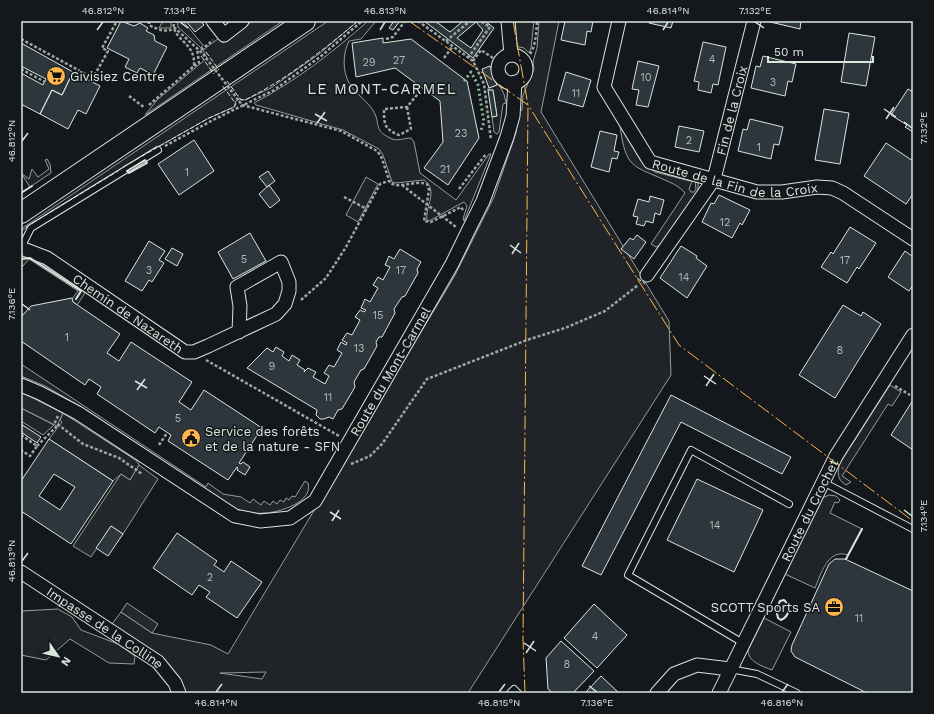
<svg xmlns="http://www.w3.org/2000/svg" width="934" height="714" viewBox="0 0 934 714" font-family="'Work Sans',sans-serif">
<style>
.green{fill:#202428;stroke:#939e99;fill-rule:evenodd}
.parking{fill:#24282b;stroke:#939e99}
.building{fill:#2c363c;stroke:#d8e6dc;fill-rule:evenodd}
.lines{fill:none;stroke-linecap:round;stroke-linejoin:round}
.service-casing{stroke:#d8e6dc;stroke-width:8}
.minor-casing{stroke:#d8e6dc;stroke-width:15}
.primary-casing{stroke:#d8e6dc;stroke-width:22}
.path{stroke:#9da8a2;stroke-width:2.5;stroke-dasharray:3 2;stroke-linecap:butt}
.service{stroke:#14181c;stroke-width:6}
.minor{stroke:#14181c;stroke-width:13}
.primary{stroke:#14181c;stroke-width:20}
.path-bridge{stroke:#9da8a2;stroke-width:2.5;stroke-dasharray:3 2;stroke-linecap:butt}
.hedge{stroke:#8ac095;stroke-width:3;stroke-dasharray:2 3;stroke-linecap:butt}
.fence{stroke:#d8e6dc;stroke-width:1;stroke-dasharray:5 2;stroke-linecap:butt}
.wall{stroke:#d8e6dc;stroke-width:2}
.power{stroke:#ffb74d;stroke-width:1;stroke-dasharray:14 3 2 3;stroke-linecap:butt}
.ticks{fill:none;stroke:#d8e6dc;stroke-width:1.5}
.labels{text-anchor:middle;stroke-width:3;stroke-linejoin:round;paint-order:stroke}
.number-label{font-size:11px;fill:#adbab4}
.poi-label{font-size:13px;fill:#d8e6dc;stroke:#14181c;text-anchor:start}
.street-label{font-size:13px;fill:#d8e6dc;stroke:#14181c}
.quarter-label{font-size:15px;letter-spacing:1px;fill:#d8e6dc;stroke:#14181c}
.neatline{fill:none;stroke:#d8e6dc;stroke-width:1.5}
.ticks-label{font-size:10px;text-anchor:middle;fill:#d8e6dc}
</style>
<rect width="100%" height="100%" fill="#14181c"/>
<path class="green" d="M163 21H171V28H159Z
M177 21H183L203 45 201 48 178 27Z
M252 21H283L145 115 157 100 207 58 203 50 219 38 223 43Z
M328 21H358L319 54 271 88 245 100 239 99 236 101 234 107 209 118 152 150 21 231V229Z
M368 21H376L361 39 349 41C343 53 342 70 349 83 355 94 369 101 375 114 380 125 374 130 390 138 398 142 403 138 411 138L414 142 420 173 456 200 489 154H491L464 221 463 219 467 206 464 202 429 221 427 220C425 206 439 191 424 180L396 183 392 182 383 155 379 149 343 130 256 105 254 103C296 81 333 52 368 21Z
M514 21H534L531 48 529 53 524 48 515 46Z
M539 21H559L541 112 669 321 671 375 468 693H184L112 624 121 612 152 633 211 645 228 654 454 277 494 197 516 133 519 111 522 110 523 95 534 69 533 62 537 48ZM266 672 262 679 220 673H221Z
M499 84 504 94 506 103 503 104 499 132 497 134 494 132 492 117 497 116 493 90H488V88Z
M620 126 641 161 655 172 690 181V179H693L689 189 691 192H694L696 189 695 181 698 183V192L660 245 656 247 651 244 685 193C680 187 674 184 667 181 632 165 626 169 620 126Z
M47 159 50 164 51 173 30 187 21 173 29 179 32 169 38 177 49 169 45 160Z
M366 177 378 184 358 222 346 215Z
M21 255 30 256 85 293 77 305 71 300 78 291 29 259 23 266 21 265Z
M21 364 206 487 208 483 223 494 241 497 250 503 253 499 261 505 264 501 270 505 273 501 277 504 280 500 284 502 286 498 289 500 292 496 295 497 305 481 308 483C314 502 278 513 264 513 254 514 245 512 236 509L88 411 45 386 21 376Z
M890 385 901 392 892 406 888 404 842 476 851 482 846 485C837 480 837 472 840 463Z
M21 408 54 425 43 435 21 421Z
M63 413 137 461 139 465 130 480 121 474 113 481 49 439 62 422 60 420Z
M829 495 836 496 840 500 838 503 835 502 830 513 862 529 848 555C828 548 821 574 815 588L785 574 816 508 818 509 817 505 822 498Z
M784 600C791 606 790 616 781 620L778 618 776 609 780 601Z
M58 609 72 617 81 630 118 644 135 656 134 664 109 663 70 639 46 660 21 655V611Z
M764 618 791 632 772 670C762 666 748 662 748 650Z"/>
<path class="parking" d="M21 392 63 413 57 426 21 408Z
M139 465 158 479 123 534 111 526 91 557 73 546 121 474 130 480Z
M127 603 158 624 152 633 121 612Z"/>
<path class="building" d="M121 21 134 26 140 23 148 28 146 31 154 35 155 41 167 47 153 75 140 68 137 73 125 67 129 59 107 48Z
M186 21H201L204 25 195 32Z
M394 21H400L393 30 389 28Z
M424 21H485L494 28 473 58Z
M435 21H463L450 32Z
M565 21H593L591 32 587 31 585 45 561 40Z
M649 21H673L671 28 649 23Z
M766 21H801L800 29Z
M476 22 483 30 471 48 457 38Z
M849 33 875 37 866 86 841 82Z
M383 38V43L411 39 467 81 479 138 448 185 424 168 443 142 440 101 395 68 356 77 352 43Z
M703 42 726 47 718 85 713 84 711 93 698 90 699 82 694 81Z
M21 43 73 72 62 95 52 90 40 114 21 104V73L43 85 46 79 21 66Z
M763 56 796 64 792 82 788 81 785 96 751 88 756 66 760 67Z
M638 61 659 66 648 107 636 105 639 90 632 89Z
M490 66 497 85 489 88 482 69Z
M73 72 100 86 86 114 78 110 68 129 40 114 52 90 62 95Z
M566 72 591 80 583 107 558 100Z
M908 89 913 92V132L905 127 907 125 891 115Z
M488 90H493L497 116 492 117Z
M824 109 849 113 840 164 815 160Z
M750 119 783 127 779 145 774 144 771 159 738 151 743 129 747 130Z
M679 126 704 131 699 152 675 147Z
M600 131 617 135 614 151 619 152 617 159 612 158 609 172 591 167Z
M194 140 214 171 179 195 158 164Z
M886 143 913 161V194L906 204 864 176Z
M268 171 275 181 267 187 259 177Z
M269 185 280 200 270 208 259 194Z
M719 195 750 210 742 225 740 223 732 238 702 222 711 203 714 204Z
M650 196 664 200 660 215 655 213 653 223 646 221 644 226 636 224 638 217 633 216 638 199 649 202Z
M850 227 876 243 859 269 857 267 847 283 821 267 831 252 833 254Z
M250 233 266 261 233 279 218 252Z
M637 235 646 242 634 259 621 249 630 238 633 240Z
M149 241 165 251 159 260 164 263 152 282 149 280 142 291 125 281Z
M681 246 697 256 696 258 707 266 687 298 660 278Z
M172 248 183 254 177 266 165 259Z
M400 249 421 262 417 269 418 273 405 296 402 297 394 309 395 313 382 337H379L376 342 377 346 364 369 361 370 354 382 355 387 342 409 338 410 333 419 329 417 324 419H320L316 415 317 410 247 368 267 348 273 352 276 347 284 352 282 356 289 361 292 355 300 360 297 365 305 370 304 372 308 368 316 372 313 377 325 384 329 376 324 373 329 365 334 367 342 353 337 350 341 342 346 345 347 343 342 340 347 333 352 335 360 320 355 317 360 310 364 312 366 310 361 308 365 299 370 302 378 288 373 285 378 277 383 280 390 267 385 265 389 256 394 259Z
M905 251 913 257V285L909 291 888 277Z
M72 298 73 302 120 334 107 353 119 361 131 342 192 382 179 402 191 410 204 390 262 428 239 463 241 464 243 462 250 467 245 475 237 470 238 468 237 467 228 480 168 441 171 435 159 427 155 433 97 394 101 387 89 379 85 385 21 341V317L31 306Z
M843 305 861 316 863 312 881 324 835 398 799 375Z
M671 395 791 457 782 474 681 422 601 575 582 566Z
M913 400V450L891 435Z
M21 424 41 437 37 443 21 432Z
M49 439 113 481 71 544 21 511V481ZM54 474 75 487 60 510 39 496Z
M697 479 763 510 734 572 667 540Z
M111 526 123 534 108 556 96 548Z
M177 533 217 561 214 565 224 572 231 561 262 582 237 618 206 597 210 592 199 585 192 595 153 568Z
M835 559H845L913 591V693H867L795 657 791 651 792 645 829 564Z
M594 604 627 635 597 668 564 638Z
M561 641 594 671 573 693H553L548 689 546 658Z
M601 676 619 693H585Z"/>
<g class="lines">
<defs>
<path id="service" d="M21 248 31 228 158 150
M823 482 913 529
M743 643 628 575 691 450 789 504
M730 669 757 674 797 693
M510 693 514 689 518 693"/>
<g id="minor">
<path d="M213 21 224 35 242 21"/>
<path d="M508 21 511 55"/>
<path id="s1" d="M619 21 604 87 650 162 757 192H782L817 187 832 188 843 193 913 239"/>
<circle cx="512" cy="69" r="14"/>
<path id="s2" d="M21 248 47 258 185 352H194L208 346 276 314 285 304 289 291V282L281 262 237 287 240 306 239 332"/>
<path id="s3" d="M647 275 714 179 754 21"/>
<path id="s4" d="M21 385 40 393 78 413 235 516 260 521 290 518 315 501 452 264 469 229 483 201 507 137 513 116 515 82"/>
<path id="s5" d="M21 572 158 662 175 683 179 693"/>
<path d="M657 693 674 674 697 665 730 669"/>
<path id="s6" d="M719 693 836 456 913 335"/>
</g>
<path id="primary" d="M21 213 305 21"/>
</defs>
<use href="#service" class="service-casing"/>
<use href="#minor" class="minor-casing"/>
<use href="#primary" class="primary-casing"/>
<path class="path" d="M149 21V25C158 30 167 33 175 28L203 54
M418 21 473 61 484 84 491 140
M21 39 93 78 108 51 102 48 117 21
M386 39 393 37 405 21
M446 41 470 21
M201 50 213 40
M444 58 453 46
M468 58 490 27 481 21
M473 61 481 50 499 62
M523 61C536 53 536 35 537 21
M194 66 199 63 197 48
M21 69 45 82
M129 96 145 108
M239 101 242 105 341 131 377 151 381 156 390 183C401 189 414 180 427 184L429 190 424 221 431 222 461 207 463 210
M149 105 194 66C196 41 171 41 174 21
M407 107 411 129 399 135C384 129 384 124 384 109L407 107 421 90
M165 146 213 120 274 90 320 57 362 21
M402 185 456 227
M459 189 486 154
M344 197 367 209
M301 300 326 278 346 247 380 184 388 181
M206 360 339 436
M895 386 910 395
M58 416 55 422 83 444 119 458 142 474
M21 435 37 446 30 456 21 450
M159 445 167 433
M37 446 58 425
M351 464 370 456 382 444 427 379 527 340 565 328 605 311 637 286H639"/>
<use href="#service" class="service"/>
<use href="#minor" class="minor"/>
<use href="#primary" class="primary"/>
<path class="path-bridge" d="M203 54 239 101"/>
<path class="hedge" d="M464 81 471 72 478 85 484 122 481 130"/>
<path class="fence" d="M206 52 219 70
M201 56 214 74
M227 81 241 100H245C287 79 322 51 358 21
M123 167 209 118 234 107 236 104 222 85
M26 227 118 171
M637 278 645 284"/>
<path class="wall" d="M145 160 147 163 129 173 127 171Z
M21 193 32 186
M21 259 30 258 81 291 76 299
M846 559 862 529
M784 600C791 606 790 616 781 620L778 618 776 609 780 601Z"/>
<path class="power" d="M409 21 528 105 679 345 913 521
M513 21 528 105 523 640 525 693"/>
</g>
<path class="ticks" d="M180 22 188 28M755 22 764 28M97 30 103 22M380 30 385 22M663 30 668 22M884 109 896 117M315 114 327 121M886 119 894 107M904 122 912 128M317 123 325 112M22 141 28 133M510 245 521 253M512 254 519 243M22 304 30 310M704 376 716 384M135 381 147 388M706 386 714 374M137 390 145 379M904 510 912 516M330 512 341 519M332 521 339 510M22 561 28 553M524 643 536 651M526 653 534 641M589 686 597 692M216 692 222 684M499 692 505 684M782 692 788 684"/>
<defs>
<symbol id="supermarket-disc" viewBox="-11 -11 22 22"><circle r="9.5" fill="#ffb74d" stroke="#14181c"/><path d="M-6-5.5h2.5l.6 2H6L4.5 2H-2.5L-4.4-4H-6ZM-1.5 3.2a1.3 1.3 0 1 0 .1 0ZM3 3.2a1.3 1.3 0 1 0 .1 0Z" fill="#111"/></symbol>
<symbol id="civic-disc" viewBox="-11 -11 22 22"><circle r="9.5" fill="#ffb74d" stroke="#14181c"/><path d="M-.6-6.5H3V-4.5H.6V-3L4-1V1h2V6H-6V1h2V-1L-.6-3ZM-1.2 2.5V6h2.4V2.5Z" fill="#111"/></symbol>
<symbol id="office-disc" viewBox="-11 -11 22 22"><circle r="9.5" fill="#ffb74d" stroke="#14181c"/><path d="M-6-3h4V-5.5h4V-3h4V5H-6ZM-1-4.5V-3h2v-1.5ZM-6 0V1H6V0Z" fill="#111"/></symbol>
</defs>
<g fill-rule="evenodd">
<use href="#supermarket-disc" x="45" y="65" width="22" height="22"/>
<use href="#civic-disc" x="180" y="427" width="22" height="22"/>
<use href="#office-disc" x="823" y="596" width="22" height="22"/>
</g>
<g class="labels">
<g class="number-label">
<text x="712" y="63">4</text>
<text x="399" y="64">27</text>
<text x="369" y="66">29</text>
<text x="646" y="81">10</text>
<text x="773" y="86">3</text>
<text x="576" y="97">11</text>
<text x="461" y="137">23</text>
<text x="689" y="144">2</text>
<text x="759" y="151">1</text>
<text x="445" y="173">21</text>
<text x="187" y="176">1</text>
<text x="725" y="226">12</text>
<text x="244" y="263">5</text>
<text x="845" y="264">17</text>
<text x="149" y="274">3</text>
<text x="401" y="274">17</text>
<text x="684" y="281">14</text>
<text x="378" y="319">15</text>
<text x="67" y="341">1</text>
<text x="359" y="352">13</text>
<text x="840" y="354">8</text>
<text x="272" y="370">9</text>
<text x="328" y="401">11</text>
<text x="178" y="422">5</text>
<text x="715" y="529">14</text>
<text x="210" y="581">2</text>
<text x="859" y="622">11</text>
<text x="595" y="640">4</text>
<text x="567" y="668">8</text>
</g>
<g class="poi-label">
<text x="70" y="81">Givisiez Centre</text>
<text x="205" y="436">Service des forêts<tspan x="205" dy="15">et de la nature - SFN</tspan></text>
<text x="820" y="612" text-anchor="end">SCOTT Sports SA</text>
</g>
<g class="street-label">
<text dy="5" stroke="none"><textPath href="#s3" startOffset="188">Fin de la Croix</textPath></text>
<text dy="5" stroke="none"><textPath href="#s1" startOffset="243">Route de la Fin de la Croix</textPath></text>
<text dy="5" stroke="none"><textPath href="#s2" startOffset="126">Chemin de Nazareth</textPath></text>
<text dy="5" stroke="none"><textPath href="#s4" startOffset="487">Route du Mont-Carmel</textPath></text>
<text dy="5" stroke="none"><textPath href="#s6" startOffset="204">Route du Crochet</textPath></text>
<text dy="5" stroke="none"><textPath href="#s5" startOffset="101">Impasse de la Colline</textPath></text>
</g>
<g class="quarter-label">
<text x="382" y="94">LE MONT-CARMEL</text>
</g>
</g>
<rect width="934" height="714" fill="none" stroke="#14181c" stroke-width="44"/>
<g transform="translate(58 656) rotate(124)" stroke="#14181c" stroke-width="3" paint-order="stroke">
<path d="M0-3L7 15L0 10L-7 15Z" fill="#d8e6dc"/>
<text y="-6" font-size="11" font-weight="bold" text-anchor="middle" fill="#d8e6dc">N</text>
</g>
<path d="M768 56v6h105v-6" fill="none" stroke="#d8e6dc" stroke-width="2"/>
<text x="774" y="56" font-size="12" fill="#d8e6dc" stroke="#14181c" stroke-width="3" paint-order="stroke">50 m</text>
<rect x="22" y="22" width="890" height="670" class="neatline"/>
<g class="ticks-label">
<text x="103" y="14">46.812°N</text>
<text x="180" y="14">7.134°E</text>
<text x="385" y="14">46.813°N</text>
<text x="668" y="14">46.814°N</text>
<text x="755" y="14">7.132°E</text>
<text transform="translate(923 128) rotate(-90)" y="4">7.132°E</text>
<text transform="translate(11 141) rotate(-90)" y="4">46.812°N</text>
<text transform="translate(11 304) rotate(-90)" y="4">7.136°E</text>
<text transform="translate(923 516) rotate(-90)" y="4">7.134°E</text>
<text transform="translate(11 561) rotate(-90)" y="4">46.813°N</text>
<text x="216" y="706">46.814°N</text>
<text x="499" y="706">46.815°N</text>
<text x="597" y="706">7.136°E</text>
<text x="782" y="706">46.816°N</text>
</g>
</svg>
